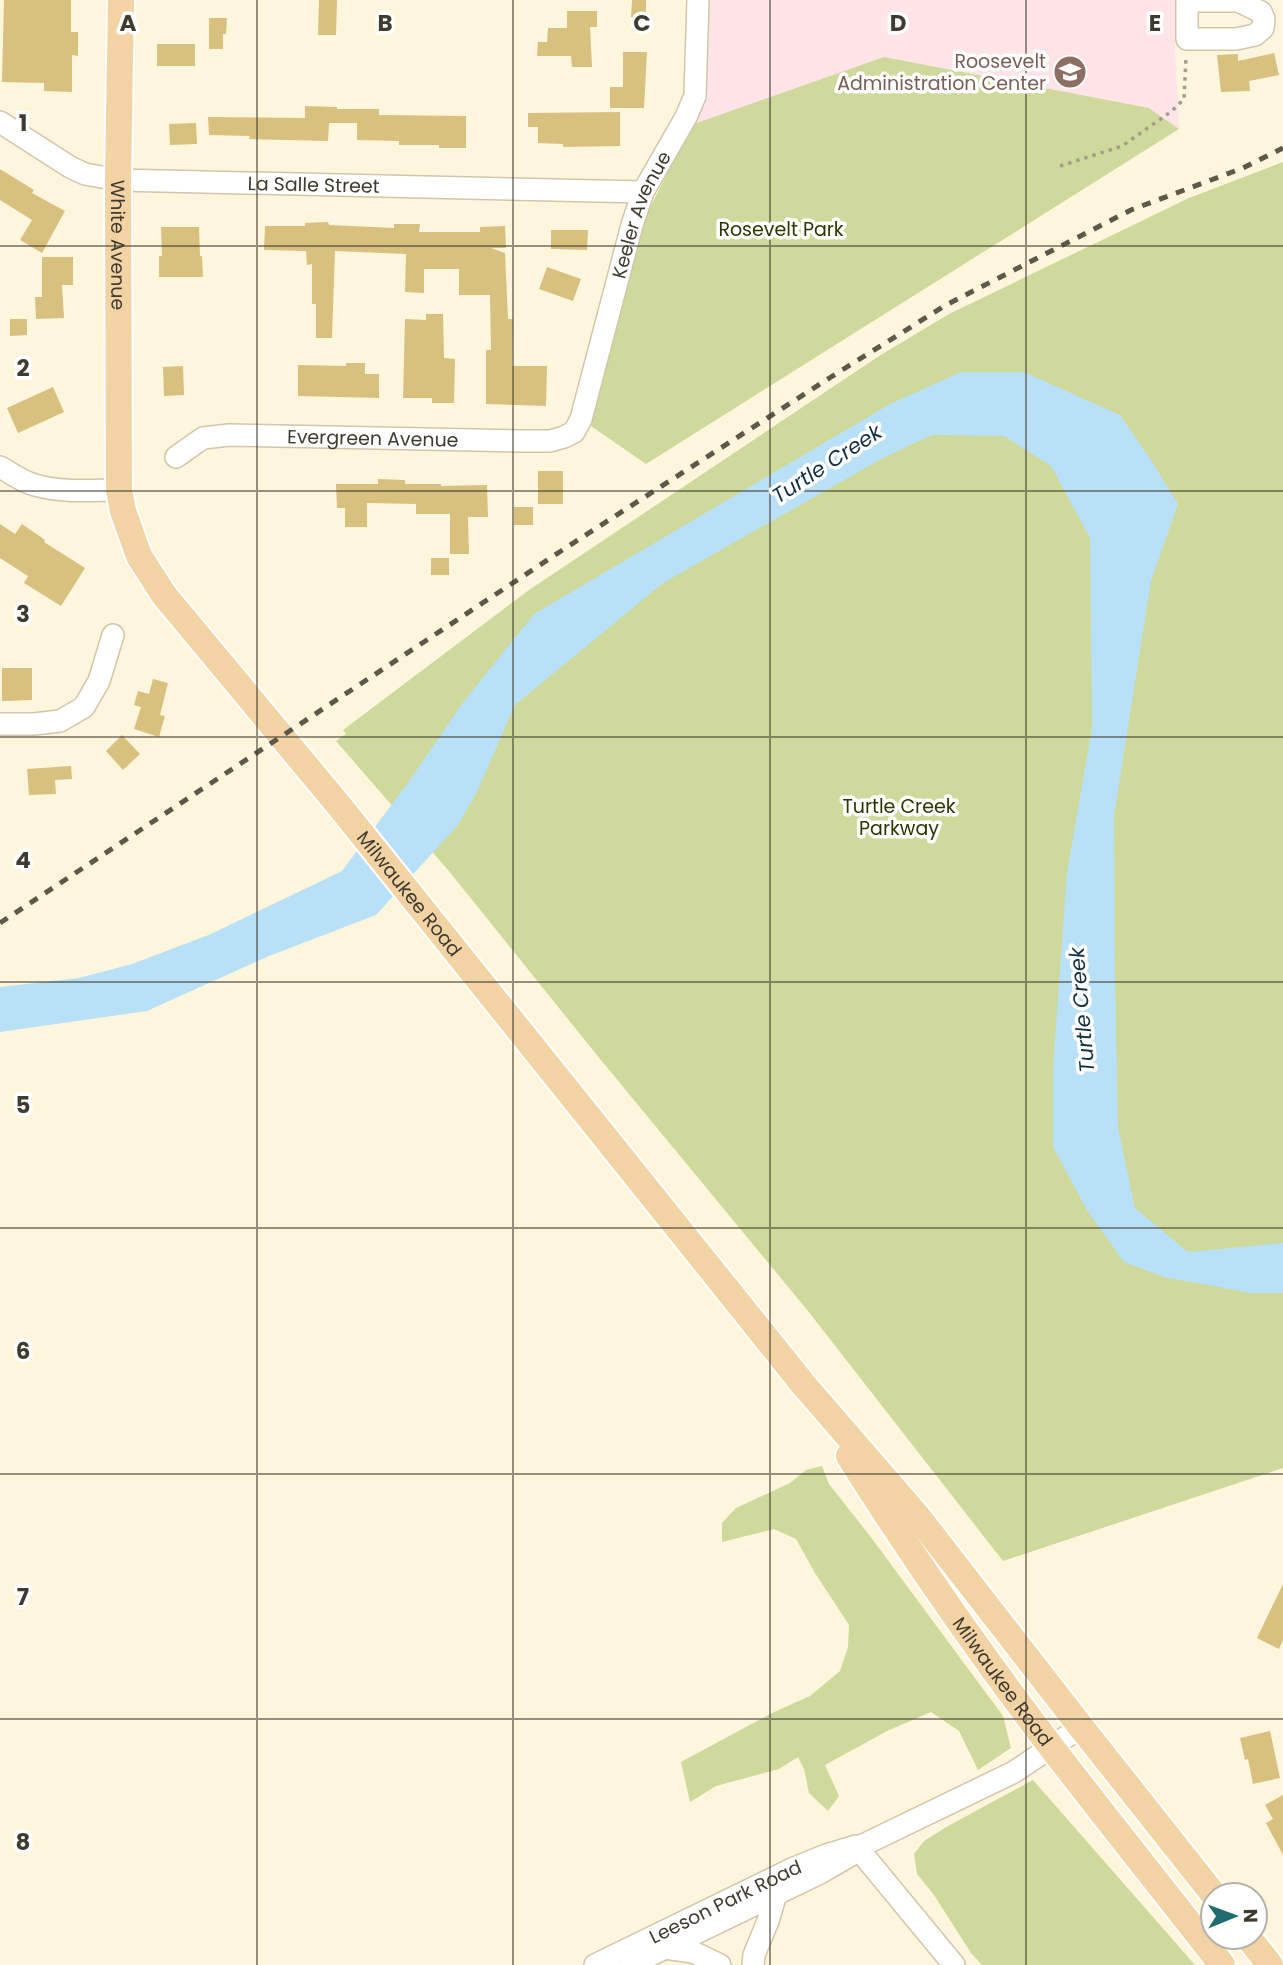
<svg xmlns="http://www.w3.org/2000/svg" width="1283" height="1965" viewBox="0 0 1283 1965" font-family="Poppins,sans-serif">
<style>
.education{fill:#ffe4e7}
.green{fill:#cfd99b}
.water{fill:#b8e0f7}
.building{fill:#d8c07f}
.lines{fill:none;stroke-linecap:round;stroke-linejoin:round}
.minor-casing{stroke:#d1c6a9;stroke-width:24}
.major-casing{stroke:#fff;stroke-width:30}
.path{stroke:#a49d8b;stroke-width:3.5;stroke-dasharray:3.5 5;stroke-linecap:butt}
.minor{stroke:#fff;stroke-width:21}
.major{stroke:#f1d3a4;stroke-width:26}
.rail{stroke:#5d584a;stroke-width:5;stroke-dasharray:9 9;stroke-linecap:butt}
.grid{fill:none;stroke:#3f3b2f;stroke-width:2;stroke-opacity:0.55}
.labels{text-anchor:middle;stroke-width:7;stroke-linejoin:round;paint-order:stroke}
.education-label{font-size:19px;fill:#785e54;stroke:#fff;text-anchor:end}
.street-label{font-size:19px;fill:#3f3b2f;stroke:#fff}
.park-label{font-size:19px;fill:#2f3501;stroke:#fff}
.water-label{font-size:21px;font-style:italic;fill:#113141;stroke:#fff}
.grid-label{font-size:23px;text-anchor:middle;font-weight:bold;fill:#3f3b2f;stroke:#fff;stroke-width:7;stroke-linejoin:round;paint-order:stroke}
</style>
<rect width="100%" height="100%" fill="#fef5dd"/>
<path class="education" d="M709 0H1175V49L1179 129 1149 108 691 125 707 88Z"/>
<path class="green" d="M884 57 1149 108 1179 129 646 464 588 424 645 218 691 125Z
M1283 162V1468L1003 1561 808 1311 596 1054 448 870 336 741 346 734 343 730 529 590 879 356 949 314 1189 198Z
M822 1466 829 1484 870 1536 1003 1716 1011 1748 978 1770 959 1731 931 1712 887 1731 825 1765 839 1796 828 1811 809 1793 804 1769 798 1757 779 1769 716 1786 690 1802 681 1762 772 1713 810 1696 840 1671 848 1647 849 1625 815 1573 796 1539 774 1529 722 1542V1523L736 1508 790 1483 806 1470Z
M1033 1780 1195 1965H982L971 1953 934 1895 917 1874 914 1854 924 1841 948 1826Z"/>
<path class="water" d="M961 372H1024L1120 415 1153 463 1178 504 1151 581 1114 816 1115 974 1118 1127 1135 1208 1188 1252 1283 1243V1293H1251L1164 1277 1124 1262 1088 1212 1053 1147V1066L1067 872 1092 728 1090 538 1051 466 1004 436 932 435 883 458 663 583 515 705 477 792 458 825 376 915 269 956 147 1011 0 1032V987L79 978 132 964 211 934 342 871 407 784 464 701 534 614 890 404Z"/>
<path class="building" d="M4 0H71V32H78V56L72 55V92L44 91V83L2 82Z
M319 0H337L336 35H318Z
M632 0H646V17H631Z
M567 11H597V27H590L592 67H572L571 56H537L538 42H547L548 28H567Z
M209 18H227L226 34H223V49H209Z
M157 44H195V66H157Z
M623 52H647L644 108H610V87H623Z
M1274 53 1279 75 1249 81 1250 91 1221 92 1217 55 1238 54V61Z
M305 106 337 107V109H379V115L466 116V148H439V145H399V141L357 140V123H329L328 141 249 139 250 136 209 135 208 117 305 118Z
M620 112V146L563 147V144L538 143V127H528V113Z
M196 123 197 144 170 145 169 124Z
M0 169 34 190 32 193 65 211 42 253 20 240 32 220 0 200Z
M328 222 329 225 394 228V224H420L419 232H480V227L505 226 506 248H491L505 253 508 319H513L512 366H547L546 406 486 404V350H491L490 295H459V269H424V293L405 292 406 254 335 251 332 338H316V304H312V264L307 265 306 251 264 250 265 226H305V223Z
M161 227H199L200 256H202L203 277H159V256H162Z
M551 230H588L587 250 551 249Z
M42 257H73V285H62L64 318 36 319 35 297H42Z
M547 267 581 279 573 301 539 289Z
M426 314H443L444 358 455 359 454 403H432V398H403L405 319 426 320Z
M10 319H27V335L10 336Z
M346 363H365V374H379V398L298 396V365L346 366Z
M183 366 184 395 164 396 163 367Z
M53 387 64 412 18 433 7 408Z
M538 471H563V504H538Z
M378 479 405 480V484H441V486L487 485 488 517H468L469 554H450V514H416V504L367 503V527H345V508H337L336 484H378Z
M514 507H533V525H514Z
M0 524 15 534 22 524 45 540 44 542 85 568 61 606 24 583 28 576 0 558Z
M431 558H449V575H431Z
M2 668H32V700L2 701Z
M153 679 168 683 160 715 165 716 159 737 134 729 141 707 134 705 138 691 149 694Z
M122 735 140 754 123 770 106 751Z
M71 766 72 779 55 780 56 794 29 795 27 769Z
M1283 1584V1640L1279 1649 1257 1638Z
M1270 1731 1280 1778 1253 1784 1248 1759 1245 1760 1240 1738Z
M1283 1795V1855L1266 1823 1273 1819 1265 1805Z"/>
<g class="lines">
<defs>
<g id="minor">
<path d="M1187 1H1238L1261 12 1264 19 1263 28 1255 35 1236 39H1187V0"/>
<path id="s1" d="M0 122 70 167 85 174 118 180 643 192"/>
<path id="s2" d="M176 457 203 438 229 435 522 441H550L564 437 574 432 581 419 632 225 643 192 686 117 695 96 698 0"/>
<path d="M0 467C11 473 23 482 35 485 63 493 91 490 119 490"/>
<path d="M0 724H34L60 721 84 707 99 681 113 635"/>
<path d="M665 1948 693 1952 720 1965"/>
<path id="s3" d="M595 1965 794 1868 826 1855 856 1846H861L1014 1772 1081 1727"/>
<path d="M630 1965 820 1873 858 1851 861 1846 865 1857 954 1965"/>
<path d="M753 1965 754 1955 768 1921 776 1894"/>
</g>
<g id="major">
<path id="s4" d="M121 0 118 180 119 490 123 511 139 556 164 595 341 808 803 1384 918 1517 1081 1727 1214 1895"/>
<path id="s5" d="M849 1456C912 1556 980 1654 1052 1748 1108 1821 1166 1893 1222 1965"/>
<path d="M1248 1937 1270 1965"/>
</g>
</defs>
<use href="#minor" class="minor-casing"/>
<use href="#major" class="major-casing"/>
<path class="path" d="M1060 166 1122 146 1172 111 1184 99 1186 58"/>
<use href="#minor" class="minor"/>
<use href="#major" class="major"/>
<path class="rail" d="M0 923 564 549 831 377 946 305 1131 210 1243 168 1283 148"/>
</g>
<path class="grid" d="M257 0V1965M513 0V1965M770 0V1965M1026 0V1965M0 246H1283M0 491H1283M0 737H1283M0 982H1283M0 1228H1283M0 1474H1283M0 1719H1283"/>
<defs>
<symbol id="school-disc" viewBox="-11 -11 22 22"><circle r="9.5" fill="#8d6e63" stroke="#fff"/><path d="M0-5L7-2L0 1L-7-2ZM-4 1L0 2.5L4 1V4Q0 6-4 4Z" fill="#fff"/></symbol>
</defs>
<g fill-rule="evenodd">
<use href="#school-disc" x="1051" y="53" width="38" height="38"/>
</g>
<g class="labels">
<g class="education-label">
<text x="1046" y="68">Roosevelt<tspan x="1046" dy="22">Administration Center</tspan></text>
</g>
<g class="street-label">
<text dy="7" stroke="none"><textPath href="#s1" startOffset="329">La Salle Street</textPath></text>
<text dy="7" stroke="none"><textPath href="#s2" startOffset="634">Keeler Avenue</textPath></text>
<text dy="7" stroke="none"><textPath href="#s4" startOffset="245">White Avenue</textPath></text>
<text dy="7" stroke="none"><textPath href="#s2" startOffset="203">Evergreen Avenue</textPath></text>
<text dy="7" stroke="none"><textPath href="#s4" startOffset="992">Milwaukee Road</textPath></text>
<text dy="7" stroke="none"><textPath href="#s5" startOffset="273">Milwaukee Road</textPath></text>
<text dy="7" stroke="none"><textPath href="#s3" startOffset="145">Leeson Park Road</textPath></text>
</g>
<g class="park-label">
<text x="781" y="236">Rosevelt Park</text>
<text x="899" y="813">Turtle Creek<tspan x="899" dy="22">Parkway</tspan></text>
</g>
<g class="water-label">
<text transform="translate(827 464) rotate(-33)" y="7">Turtle Creek</text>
<text transform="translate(1082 1010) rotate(-95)" y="7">Turtle Creek</text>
</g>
</g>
<g class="grid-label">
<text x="128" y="31">A</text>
<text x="385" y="31">B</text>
<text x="642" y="31">C</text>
<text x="898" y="31">D</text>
<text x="1155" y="31">E</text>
<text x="23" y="131">1</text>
<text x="23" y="376">2</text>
<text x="23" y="622">3</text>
<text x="23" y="868">4</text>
<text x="23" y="1113">5</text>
<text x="23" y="1359">6</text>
<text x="23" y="1605">7</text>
<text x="23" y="1850">8</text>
</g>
<g transform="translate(1234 1916) rotate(89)"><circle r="33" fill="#ffffff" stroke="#b2b1ac" stroke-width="2"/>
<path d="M0-5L12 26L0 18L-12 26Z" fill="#1f6b6d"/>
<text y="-10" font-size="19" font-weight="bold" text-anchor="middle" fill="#3f3b2f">N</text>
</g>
</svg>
